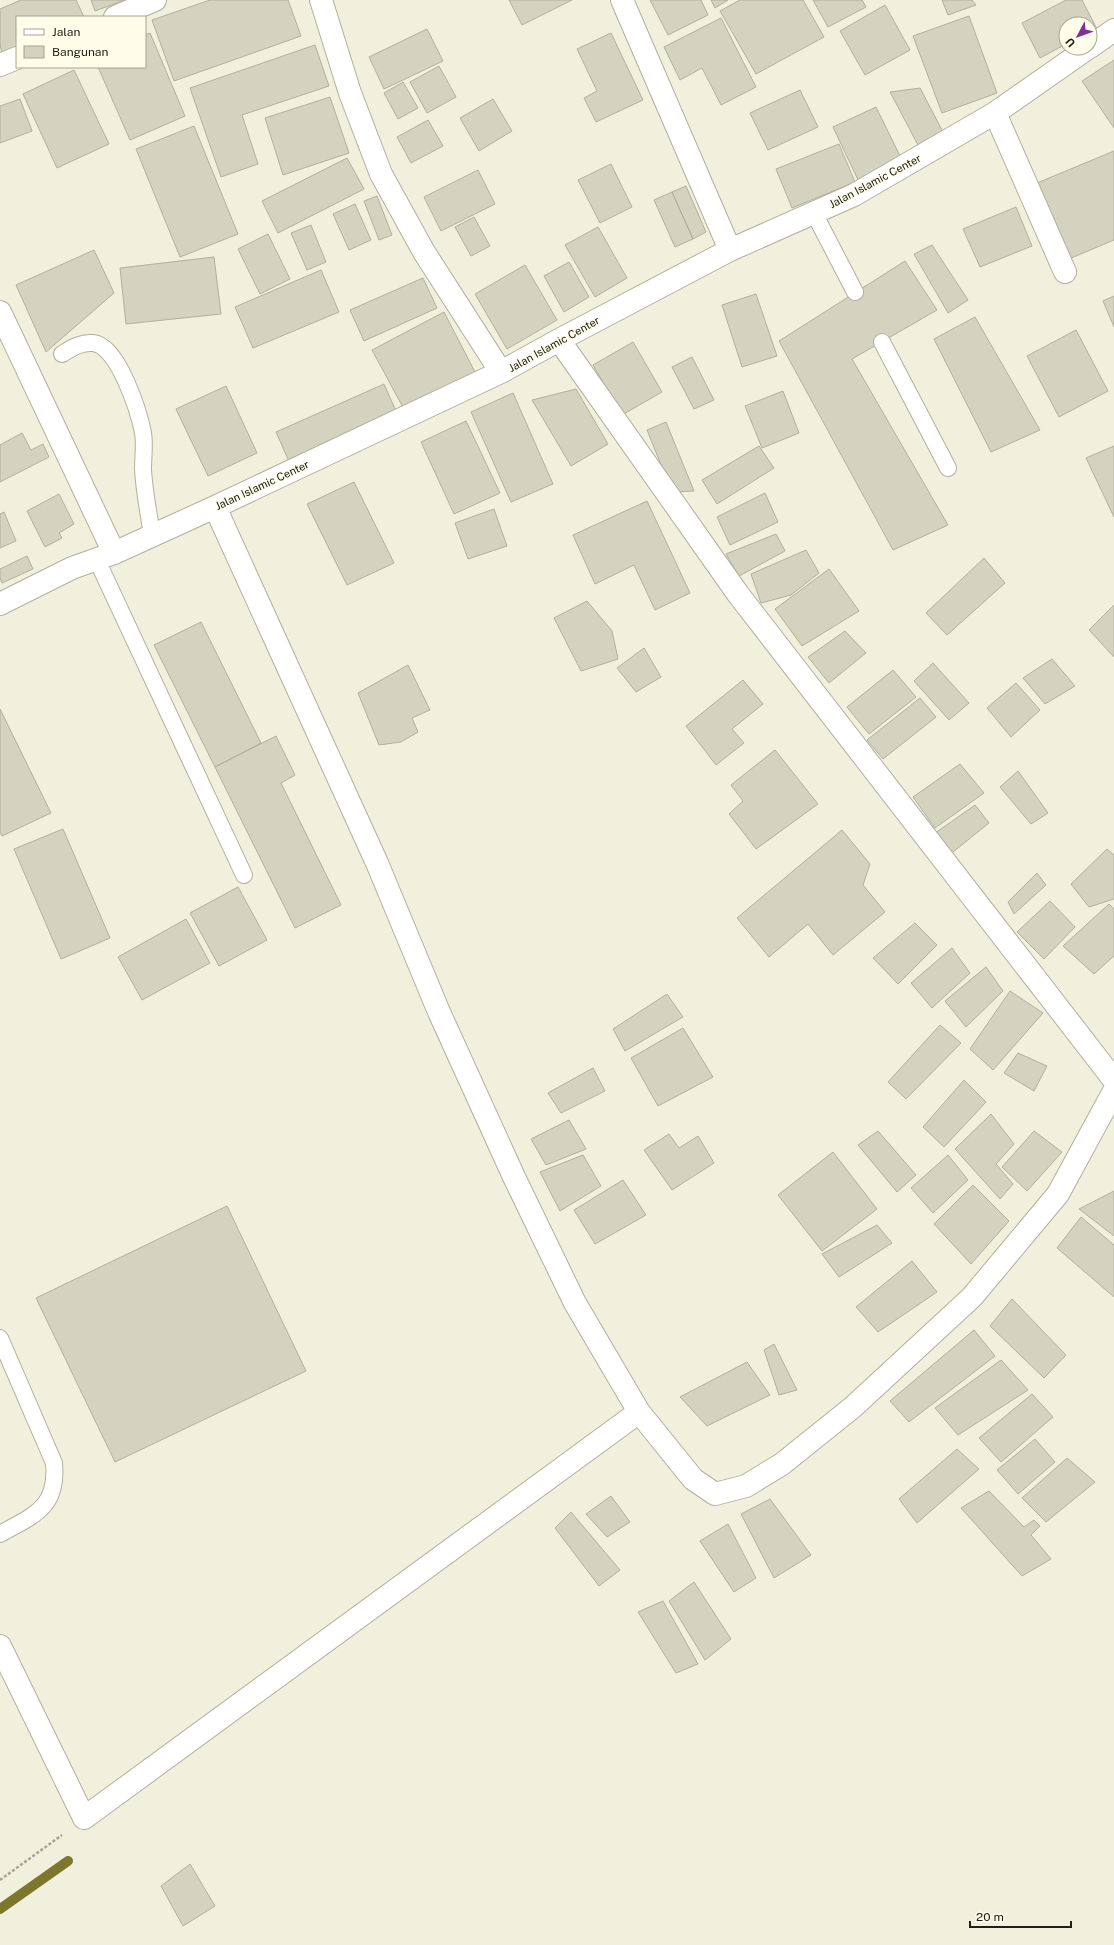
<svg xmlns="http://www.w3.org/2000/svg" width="1114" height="1945" viewBox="0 0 1114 1945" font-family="'Public Sans',sans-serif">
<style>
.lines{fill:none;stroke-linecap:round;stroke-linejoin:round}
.stream{stroke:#7c772c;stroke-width:10}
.building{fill:#d4d3bf;stroke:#b1b09d}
.lane-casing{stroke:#b1b09d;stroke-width:18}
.street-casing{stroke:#b1b09d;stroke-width:24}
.path{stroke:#a4a495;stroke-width:2.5;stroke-dasharray:3 2;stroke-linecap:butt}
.lane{stroke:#fff;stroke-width:16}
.street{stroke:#fff;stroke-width:22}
.labels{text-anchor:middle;stroke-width:3;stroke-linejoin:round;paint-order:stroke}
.street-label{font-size:11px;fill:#202018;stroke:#fefde9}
</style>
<rect width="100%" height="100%" fill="#f0f0dc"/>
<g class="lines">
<path class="stream" d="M0 1909 68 1861"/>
</g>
<path class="building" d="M21 0H76L84 17H17V49L2 55 0 43V9Z
M91 0H125L95 11Z
M210 0H288L301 36 174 81 152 20Z
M509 0H572L522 25Z
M650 0H701L708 15 668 35Z
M711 0H728L715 8Z
M740 0H803L824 37 756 74 720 11Z
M813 0H862L866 7 828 27Z
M942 0H972L976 5 948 15Z
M1066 0H1082L1097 29 1090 32V24H1066V44L1040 58 1022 23Z
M885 5 910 50 865 75 840 31Z
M969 16 997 93 942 113 913 36Z
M721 18 756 87 721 105 702 68 680 80 664 47Z
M427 29 443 61 384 89 369 57Z
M150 33 185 116 130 140 98 67H145V35Z
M611 33 643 100 596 122 584 98 597 91 577 49Z
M315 45 329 86 242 115 258 164 221 177 190 88Z
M1114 60V128L1082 81Z
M439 66 456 97 427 113 410 82Z
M74 70 109 144 57 168 23 94Z
M403 82 418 108 398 119 384 93Z
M920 88 943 132 918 145 890 92Z
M800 90 818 127 768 150 750 113Z
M330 97 349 153 283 175 265 118Z
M20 99 32 131 0 143V106Z
M493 99 512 131 479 151 460 118Z
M876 107 904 164 860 184 833 127Z
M428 120 443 146 411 163 397 137Z
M194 126 238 234 180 257 136 149Z
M839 144 855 182 792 208 776 169Z
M1114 151V240L1069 259 1037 183Z
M347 158 364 189 278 233 262 201Z
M611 164 632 207 600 223 578 180Z
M478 170 495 204 441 231 424 197Z
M686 186 706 232 693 239 672 192Z
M672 192 693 239 675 247 654 200Z
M377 196 392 235 379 240 364 201Z
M355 204 371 240 349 250 333 214Z
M1016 207 1032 246 980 267 963 229Z
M474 217 490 246 471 256 455 227Z
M311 225 326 262 307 270 291 233Z
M598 227 627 278 595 297 565 245Z
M268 234 290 279 260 294 238 249Z
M932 245 968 300 948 313 914 254Z
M94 250 114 293 46 352 16 285Z
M214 257 221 314 126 324 120 268Z
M905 261 937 310 852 359 948 525 893 550 779 341Z
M569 262 589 297 564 312 544 276Z
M525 265 557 320 507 349 475 294Z
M321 270 339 312 253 348 235 307Z
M423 278 437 308 364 341 350 310Z
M756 294 777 356 742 367 722 305Z
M1114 296V327L1103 301Z
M444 312 476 374 405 411 372 350Z
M975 317 1040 430 991 452 934 339Z
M1076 330 1108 391 1059 417 1027 356Z
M633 342 662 392 622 415 593 365Z
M692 357 714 400 694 409 672 367Z
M384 384 399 418 291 466 276 432Z
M226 386 257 453 208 476 176 409Z
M576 389 608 444 571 466 532 400Z
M783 391 799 433 762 448 745 406Z
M513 393 553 484 511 502 471 412Z
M466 421 500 493 454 514 421 442Z
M666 422 694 491 672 492 647 430Z
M22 433 31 450 43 444 49 457 0 482V445Z
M759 446 774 468 717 504 702 480Z
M1114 446V517L1086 458Z
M354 482 394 563 347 585 307 504Z
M765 493 778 522 730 545 717 517Z
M59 494 74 524 59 533 62 538 45 547 27 511Z
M647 501 690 593 655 610 634 565 595 584 573 535Z
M494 509 507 546 468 559 455 523Z
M4 512 16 541 0 548V514Z
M776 534 785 551 739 576 726 554Z
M806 550 819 573 791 595 761 603 751 574Z
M27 556 33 569 2 583 0 578V569Z
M984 558 1005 583 947 635 926 613Z
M829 569 859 611 802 646 775 609Z
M587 601 612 631 618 659 581 671 554 618Z
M1114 605V657L1089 630Z
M201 622 261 743 215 767 154 645Z
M845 631 866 653 829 683 808 657Z
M644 648 661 677 636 692 617 668Z
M1052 659 1075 686 1045 704 1023 678Z
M933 663 969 703 949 720 914 681Z
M408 665 430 710 412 718 418 732 401 742 379 745 358 693Z
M893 670 916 697 869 734 847 707Z
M743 680 763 704 732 729 744 743 716 765 686 726Z
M1016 683 1040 710 1011 737 987 708Z
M920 698 936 717 883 759 867 740Z
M0 709 51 813 2 836 0 832Z
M276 736 295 775 281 783 341 905 295 928 215 767Z
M775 750 818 804 756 849 729 814 743 801 731 785Z
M960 764 984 793 935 828 913 797Z
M1018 771 1048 813 1031 824 1000 787Z
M975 805 989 823 948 856 931 836Z
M63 829 110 938 61 959 14 849Z
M842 830 870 864 863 885 885 912 833 955 808 924 769 957 737 918Z
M1107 849 1114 855V899L1089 907 1071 884Z
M1037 873 1046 885 1014 914 1008 902Z
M238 887 267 940 219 966 190 913Z
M1050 901 1075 927 1044 959 1017 932Z
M1109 904 1114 909V956L1094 974 1063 946Z
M186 919 210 963 142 1000 118 957Z
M915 923 937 945 898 984 873 958Z
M952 948 970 973 932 1008 911 983Z
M986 967 1003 991 966 1027 945 1001Z
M1010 991 1043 1013 993 1070 970 1049Z
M667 994 683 1017 625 1051 613 1029Z
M940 1025 961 1043 906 1099 888 1082Z
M683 1028 713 1077 658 1106 631 1058Z
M1018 1053 1047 1066 1034 1091 1004 1073Z
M593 1068 605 1091 561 1113 548 1093Z
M964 1080 986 1102 944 1147 923 1127Z
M991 1114 1014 1144 996 1164 1013 1184 1000 1199 955 1149Z
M569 1120 586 1149 546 1165 531 1139Z
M878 1131 916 1175 897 1192 858 1145Z
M1034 1131 1062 1152 1027 1191 1002 1167Z
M669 1134 679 1148 698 1136 714 1163 672 1190 644 1150Z
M833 1152 877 1209 822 1251 778 1195Z
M583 1155 601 1186 560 1211 540 1172Z
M948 1155 968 1180 933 1213 911 1188Z
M623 1180 646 1215 595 1244 574 1210Z
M973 1185 1009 1221 971 1264 934 1224Z
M1114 1191V1236L1079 1209Z
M227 1206 306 1371 115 1462 36 1298Z
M1081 1217 1114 1245V1297L1057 1248Z
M877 1225 892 1243 839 1277 822 1254Z
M912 1261 937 1292 878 1332 856 1307Z
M1012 1299 1066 1355 1044 1378 990 1326Z
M974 1330 995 1356 909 1422 890 1401Z
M774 1344 797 1390 779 1395 764 1350Z
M1001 1360 1028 1390 958 1435 935 1408Z
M747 1362 770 1395 707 1426 680 1397Z
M1032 1394 1053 1417 1001 1462 979 1438Z
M1035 1439 1055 1462 1018 1494 997 1470Z
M957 1449 979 1469 917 1523 899 1499Z
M1067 1458 1095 1482 1046 1522 1022 1498Z
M989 1491 1024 1527 1034 1520 1040 1526 1031 1535 1051 1559 1022 1576 961 1508Z
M611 1496 630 1522 607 1537 586 1514Z
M770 1499 811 1555 774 1578 741 1514Z
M571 1512 620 1570 599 1586 555 1528Z
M728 1524 756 1578 734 1592 700 1541Z
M694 1582 731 1639 705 1660 669 1601Z
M663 1601 698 1664 676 1673 638 1612Z
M190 1864 215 1906 183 1926 161 1886Z"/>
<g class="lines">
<defs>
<path id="lane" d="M814 213 855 292
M882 342 948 468
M62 354C72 348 81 342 93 343 118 345 139 412 143 433 145 444 143 457 143 469 144 491 149 514 152 536
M96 558 244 875
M0 1338 54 1463C58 1508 34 1515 0 1534"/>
<path id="street" d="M321 0 350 93 381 174 424 252 501 372
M622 0 730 250
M115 17 155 0
M1090 47 1114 30
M0 65 17 58
M995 113 1065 272
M0 312 114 553
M559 340 738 594 1114 1080
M0 604 72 568 114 553 215 507 501 372 559 340 730 250 854 195 995 113 1088 48
M639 1412 693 1479 715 1494 746 1486 782 1464 853 1407 972 1297 1058 1194 1114 1091
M0 1646 84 1818 639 1412 575 1303 514 1177 439 1012 377 863 215 507"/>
</defs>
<use href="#lane" class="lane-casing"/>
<use href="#street" class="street-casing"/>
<path class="path" d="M0 1880 62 1835"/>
<use href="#lane" class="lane"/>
<use href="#street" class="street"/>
</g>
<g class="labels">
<g class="street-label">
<text transform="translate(875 181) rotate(-28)" y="4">Jalan Islamic Center</text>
<text transform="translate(554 344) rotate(-29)" y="4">Jalan Islamic Center</text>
<text transform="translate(262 485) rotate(-25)" y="4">Jalan Islamic Center</text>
</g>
</g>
<rect x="16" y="16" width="130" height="52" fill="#fefde9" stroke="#a5a595"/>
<rect x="24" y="29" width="20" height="6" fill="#ffffff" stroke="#a5a595"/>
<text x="52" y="36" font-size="12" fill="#202018">Jalan</text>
<rect x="24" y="46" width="20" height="12" fill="#d4d3bf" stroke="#a5a595"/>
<text x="52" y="56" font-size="12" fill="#202018">Bangunan</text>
<g transform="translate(1078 36) rotate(229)"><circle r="19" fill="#fefde9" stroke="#a5a595"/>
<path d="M0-3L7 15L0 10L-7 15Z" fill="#802f9f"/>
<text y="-6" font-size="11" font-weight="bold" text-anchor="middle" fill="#202018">U</text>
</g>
<path d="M970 1921v6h101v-6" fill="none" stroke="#202018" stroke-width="2"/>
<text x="976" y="1921" font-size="12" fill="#202018" stroke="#fefde9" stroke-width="3" paint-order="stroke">20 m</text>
</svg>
